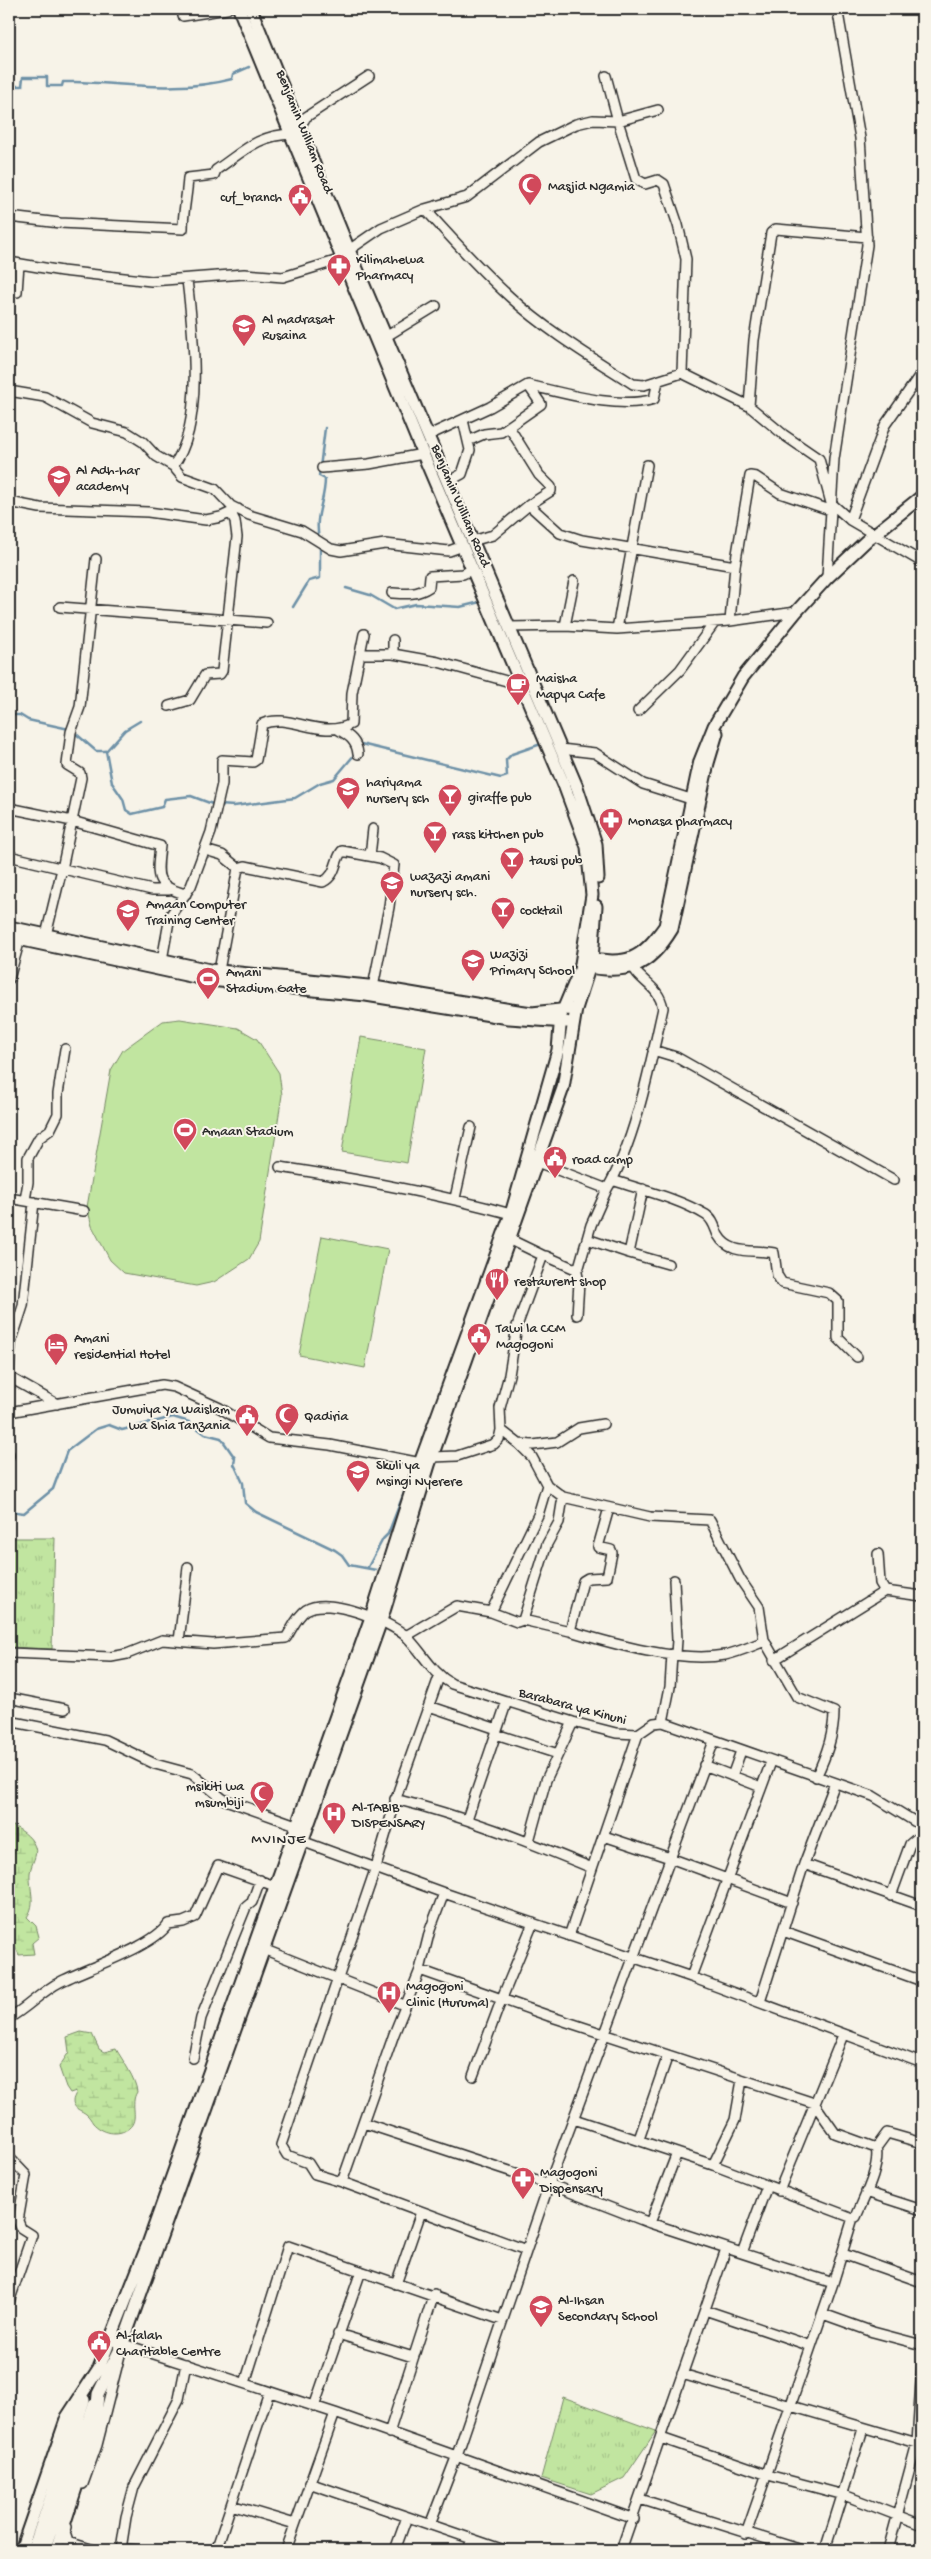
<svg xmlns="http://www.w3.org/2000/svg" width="931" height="2559" viewBox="0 0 931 2559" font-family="'Gochi Hand',sans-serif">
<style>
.grass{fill:url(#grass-tufts);stroke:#768866}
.wetland{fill:url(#wetland-marsh);stroke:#768866}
.pitch{fill:#c1e5a0;stroke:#768866}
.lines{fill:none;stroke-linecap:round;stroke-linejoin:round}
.stream{stroke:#6e91a7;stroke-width:2.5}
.street-casing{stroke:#2b2b2b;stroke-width:12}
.secondary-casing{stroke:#2b2b2b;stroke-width:15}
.street{stroke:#f7f3e8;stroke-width:9}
.secondary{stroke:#f7f3e8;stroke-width:11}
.labels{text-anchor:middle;stroke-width:4;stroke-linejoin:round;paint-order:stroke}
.street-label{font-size:14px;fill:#2b2b2b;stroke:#f7f3e8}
.poi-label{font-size:14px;fill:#2b2b2b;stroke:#f7f3e8;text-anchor:start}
.neighbourhood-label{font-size:15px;letter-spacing:1px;fill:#2b2b2b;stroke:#f7f3e8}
</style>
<defs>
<pattern id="grass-tufts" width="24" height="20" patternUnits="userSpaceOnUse" patternTransform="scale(1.25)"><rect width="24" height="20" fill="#c1e5a0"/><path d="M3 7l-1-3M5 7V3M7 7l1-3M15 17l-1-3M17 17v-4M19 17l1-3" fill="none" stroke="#a6c58a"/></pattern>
<pattern id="wetland-marsh" width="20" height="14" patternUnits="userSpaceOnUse" patternTransform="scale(1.25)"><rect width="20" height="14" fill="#c1e5a0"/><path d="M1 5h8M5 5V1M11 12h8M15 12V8" fill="none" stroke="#a6c58a"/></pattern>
</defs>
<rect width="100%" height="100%" fill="#f7f3e8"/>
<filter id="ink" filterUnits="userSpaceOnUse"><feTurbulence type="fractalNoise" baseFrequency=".02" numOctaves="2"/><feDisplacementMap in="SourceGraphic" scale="10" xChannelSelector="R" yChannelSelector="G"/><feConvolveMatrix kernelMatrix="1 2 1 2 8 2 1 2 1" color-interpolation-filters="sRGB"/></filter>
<g filter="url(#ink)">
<path class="grass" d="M9 1538H55L52 1649 9 1647Z
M563 2397 656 2431 624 2478 591 2494 541 2478Z"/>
<path class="wetland" d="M9 1824C19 1829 31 1835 35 1847 38 1856 31 1863 30 1873 29 1889 37 1903 27 1917L36 1926 39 1937 32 1943 34 1954 19 1955 14 1944 9 1938Z
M81 2032 92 2034 99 2049 104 2052 116 2049C123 2061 136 2079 137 2092 129 2104 140 2119 129 2128 118 2137 102 2133 93 2123 91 2120 89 2116 86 2114 81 2110 78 2111 74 2105 71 2099 76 2096 76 2091L70 2093 66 2087 59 2067 69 2052 67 2037Z"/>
<path class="pitch" d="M180 1019 238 1028 257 1039 279 1073 282 1095 259 1242 249 1259 214 1282 196 1286 124 1273 110 1260 92 1226 87 1207 111 1070 123 1050 163 1021Z
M361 1037 426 1048 407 1163 342 1152Z
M322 1236 388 1249 365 1368 299 1355Z"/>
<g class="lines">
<path class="stream" d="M9 86H22L23 77H47V86H62L63 82H74C127 83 179 93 232 79L233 74 249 67
M319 539C314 514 325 502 325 479L319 476 325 428
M346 588 370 595 394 609 416 604 460 607 480 602
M293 607 309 581 320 578V544
M9 715H20L28 720 69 729
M74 732 96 751H106L125 730 140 721
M359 747 361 744 501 778 507 776 506 760 512 754 541 744
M106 751 112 783 123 799 126 810 132 814 162 807 165 799 191 796 215 805
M220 805 234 806 295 798 320 783 334 779 355 754
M9 1511 24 1513 53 1489 67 1451 96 1429 109 1425 122 1430 173 1417 189 1422 205 1434 221 1438 235 1458 234 1464 243 1483 245 1503 256 1512 335 1550 342 1555 349 1565 376 1570
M368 1567 383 1539 388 1534 404 1493"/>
<defs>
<path id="street" d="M183 16 227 9
M606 76 618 121 658 110
M299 128 306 117 369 76
M425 209C452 239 480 270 510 297 547 331 591 357 633 384L644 385 682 373 749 406 784 435 819 459 831 503 850 520 922 562
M9 217 60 223 183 229C183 211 187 196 188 178L214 175 216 170C243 152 257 135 292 134
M349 250 381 228 425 209 467 197 539 142 576 124 593 120 618 121 636 179 645 184 658 180 664 184 678 225 686 259 682 373
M9 262 62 271 151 281 244 274 283 277 342 259
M9 292H17L19 264
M387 336 436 306
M9 391 45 397 92 423 127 432 143 442 156 456 173 466 182 477 215 489 231 506 249 515 302 531 331 549 341 551 385 544 449 551 463 546
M749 406 754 340 771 233 776 229 867 237
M429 435 490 407 528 385C564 393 618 410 654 399L658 381
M468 441 484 434 501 432 541 404 528 385
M173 466C205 425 193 330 187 280
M322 468 369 464 423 454
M449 481 462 474 470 450 463 420
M9 502 40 508 148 512 206 520 221 517 238 509
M529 505 560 533 582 540 735 566
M850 520 885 425 922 372
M472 541 493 535 529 505 551 491V487L539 475 509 427
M827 578 834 459 867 245 860 138 838 13
M392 593C406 594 417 595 429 587L430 576 463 574 473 569
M60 607 267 623
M730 621 735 566 750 476 756 477 780 493 830 510
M565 626 574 581
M509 627 565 626 617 629 730 621 796 612
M617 629 647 465
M362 654H393L438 662 521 685
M393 654V640
M169 706 190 700 205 675 220 674 222 671 237 537 235 521 231 513
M638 711 680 670 715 622
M339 730C350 736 357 742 358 754
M561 749 595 753 643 784 697 801
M9 808 72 821 160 846C157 875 153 886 186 894
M205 850 222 855 238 868 218 976
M9 856 152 890H169
M370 856 373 829
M238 868 245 866 323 882C337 875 334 861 342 851L380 858 394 865 389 907 373 987
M46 935 62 869 81 778 80 773 67 765 71 732 80 707 96 559
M162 960 170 916 191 886 211 832 222 784V760L253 762 256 760 262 724C289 712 320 740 351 724L352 693 364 634
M9 979 20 939
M653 1050 676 1057 894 1180
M537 1162 607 1189C635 1143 651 1061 663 1008 658 983 639 984 630 961
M280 1167C358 1179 435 1193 511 1214
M612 1180C645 1191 677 1198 706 1215 713 1219 715 1228 718 1235 730 1256 754 1249 774 1253L777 1275 782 1283 829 1293 838 1301V1338L857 1357
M643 1189 629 1253 668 1264
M9 1198 84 1211
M455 1198 471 1127
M25 1200 28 1182V1158L39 1138 50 1130 58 1114V1094L65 1049
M509 1239 544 1256
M587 1239 629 1253
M576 1268 579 1282 577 1315
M9 1368 11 1343 23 1306 34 1202
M9 1377 57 1404
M9 1412 162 1385 174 1387 220 1408 269 1438 330 1445 426 1464
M501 1430 519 1444 533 1445 557 1442 579 1428 603 1424
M519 1444 532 1457 547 1485 563 1497 650 1517 710 1520 740 1579 759 1607 764 1640 797 1697 834 1712C834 1735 826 1756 816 1777
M9 1454V1456
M433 1457 457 1456 494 1444 499 1439 501 1430 500 1408 509 1375 517 1326 542 1258 546 1256 573 1268 579 1267 591 1225 607 1189
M878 1554 880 1583 885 1591
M674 1580 677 1640 676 1654
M491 1612 538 1515 547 1485
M523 1620 547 1544 559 1522 563 1497
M570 1631C613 1644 680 1663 725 1655 739 1652 752 1646 765 1641
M406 1636 457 1606 491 1612 517 1622 523 1620 570 1631 583 1581 588 1578 607 1577 612 1553 611 1550 598 1547 609 1508
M179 1641 188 1567
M9 1653 111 1657 127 1654 162 1640 213 1644 286 1638C292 1629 297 1616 306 1610 328 1596 390 1621 407 1637 423 1653 432 1673 452 1684L573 1722 616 1733 638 1734 654 1723 663 1722 873 1796 922 1826
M774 1660 885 1591 922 1596
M439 1677 399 1789 376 1867 281 2145 287 2155 308 2163 315 2174 342 2182 526 2250
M9 1698 65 1709
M429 1706 497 1729
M9 1721 105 1740 155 1764 192 1774 223 1799 296 1825
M663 1722 670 1687 672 1654
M496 1734 558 1754
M704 1765 761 1787
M732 1776 741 1751
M395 1799C463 1816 527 1841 592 1868
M467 1819 507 1701
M604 1836 670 1858 792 1903
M296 1839 444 1893 691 1977 922 2063
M529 1841 546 1780 573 1722
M804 1864 922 1906
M891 1896 910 1844 922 1834
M783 1931 922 1981
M569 1936 638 1734
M263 1949 404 2005
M420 1970 549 2016 814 2103 835 2133 876 2148C881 2166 863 2200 856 2217L853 2218 833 2283 746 2534
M691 1977 771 1762
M760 2002 804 1864 835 1783
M9 2018C27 2008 42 1991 60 1982 87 1968 153 1947 168 1924L183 1922 195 1917 218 1866 275 1886
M193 2058 201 2018 246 1907 252 1902 260 1880
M473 2076 502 1998 533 1923
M574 2119 713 2165 853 2218
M364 2123 549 2184 650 2223 833 2283
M639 2139 668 2055
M876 2148 887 2133 922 2143
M9 2157 26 2175 18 2221 21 2228 32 2235 9 2302
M713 2165 735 2120 742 2080
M342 2182 394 2034 420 1970 430 1930 444 1893
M779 2191 843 2035
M866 2192 922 2210
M650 2223 677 2153
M742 2253 767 2186
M843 2254 922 2282
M396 2284 421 2212
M705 2310 811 2346
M823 2314 873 2332 922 2345
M338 2334 413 2357
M111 2340 335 2413 634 2519
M682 2374 917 2443
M245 2383 288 2246 502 2320
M314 2407 361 2271
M389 2433 434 2294
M661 2438 768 2475 844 2495 922 2525
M309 2483 504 2550
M83 2484 97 2445 120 2355
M640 2499 802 2550
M231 2505 295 2524
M430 2525 457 2455 549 2184 714 1741
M67 2527 65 2533 68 2542 94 2550
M136 2550 121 2549 126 2517 134 2487 179 2399 186 2364
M216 2550 269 2392
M286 2550 335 2413
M395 2550 407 2517
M468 2550 472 2539
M621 2550 726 2249
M825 2550 863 2429
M888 2550 917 2443 922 2365"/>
<path id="secondary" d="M251 9 349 250 577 787 596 844 598 878
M9 927 210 970 368 986 511 1010 532 1013 569 1009
M9 937 209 980 366 995 509 1018 566 1022
M585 958C628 965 640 961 665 926L700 761 714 726 743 677 796 612 827 578 866 541 922 496
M584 966C628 975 649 967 672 929L708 763 717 733
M21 2550 67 2417 99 2368 148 2244 371 1617 420 1463 511 1214 558 1050 561 1015 580 970 592 895 587 847 564 785 423 454 239 9
M33 2550 84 2400
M44 2550 94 2405
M56 2550 95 2429 98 2394 123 2343 381 1621 429 1465 563 1088 576 1009 592 959 596 906"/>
</defs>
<use href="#street" class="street-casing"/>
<use href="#secondary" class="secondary-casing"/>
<use href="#street" class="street"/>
<use href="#secondary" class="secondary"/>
</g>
</g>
<defs>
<symbol id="mosque-pin" viewBox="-11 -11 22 30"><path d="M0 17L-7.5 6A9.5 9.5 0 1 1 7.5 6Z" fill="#d1495b" stroke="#f7f3e8"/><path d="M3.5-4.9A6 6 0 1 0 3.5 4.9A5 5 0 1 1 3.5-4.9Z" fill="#fff"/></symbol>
<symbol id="civic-pin" viewBox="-11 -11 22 30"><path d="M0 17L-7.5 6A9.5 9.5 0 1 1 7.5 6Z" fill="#d1495b" stroke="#f7f3e8"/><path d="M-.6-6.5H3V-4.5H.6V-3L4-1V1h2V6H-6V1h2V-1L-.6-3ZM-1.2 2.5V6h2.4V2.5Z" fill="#fff"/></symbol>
<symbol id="pharmacy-pin" viewBox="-11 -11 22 30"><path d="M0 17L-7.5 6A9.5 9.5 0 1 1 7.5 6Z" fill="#d1495b" stroke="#f7f3e8"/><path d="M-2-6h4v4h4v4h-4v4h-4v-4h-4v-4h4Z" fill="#fff"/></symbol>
<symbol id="university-pin" viewBox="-11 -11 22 30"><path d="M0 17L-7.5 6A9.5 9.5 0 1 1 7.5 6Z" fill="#d1495b" stroke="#f7f3e8"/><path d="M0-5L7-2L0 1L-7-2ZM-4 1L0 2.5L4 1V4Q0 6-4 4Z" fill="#fff"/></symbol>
<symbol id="school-pin" viewBox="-11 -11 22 30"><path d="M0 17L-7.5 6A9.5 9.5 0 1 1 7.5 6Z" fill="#d1495b" stroke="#f7f3e8"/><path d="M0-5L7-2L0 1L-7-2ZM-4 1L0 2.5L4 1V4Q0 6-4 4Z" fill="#fff"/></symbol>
<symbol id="cafe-pin" viewBox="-11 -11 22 30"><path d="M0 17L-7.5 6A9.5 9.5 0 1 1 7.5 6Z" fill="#d1495b" stroke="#f7f3e8"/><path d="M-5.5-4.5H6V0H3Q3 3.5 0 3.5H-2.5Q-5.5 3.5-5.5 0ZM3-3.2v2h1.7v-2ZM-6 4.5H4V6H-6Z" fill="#fff"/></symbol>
<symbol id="bar-pin" viewBox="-11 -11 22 30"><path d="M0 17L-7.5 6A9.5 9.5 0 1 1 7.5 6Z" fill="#d1495b" stroke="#f7f3e8"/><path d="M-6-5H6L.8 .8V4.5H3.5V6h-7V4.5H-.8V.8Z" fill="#fff"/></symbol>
<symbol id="stadium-pin" viewBox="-11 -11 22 30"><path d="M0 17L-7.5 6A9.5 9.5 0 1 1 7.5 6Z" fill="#d1495b" stroke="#f7f3e8"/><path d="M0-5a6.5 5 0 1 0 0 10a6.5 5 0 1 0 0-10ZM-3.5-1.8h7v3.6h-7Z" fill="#fff"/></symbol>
<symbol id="restaurant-pin" viewBox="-11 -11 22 30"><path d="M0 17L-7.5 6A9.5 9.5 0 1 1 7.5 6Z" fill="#d1495b" stroke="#f7f3e8"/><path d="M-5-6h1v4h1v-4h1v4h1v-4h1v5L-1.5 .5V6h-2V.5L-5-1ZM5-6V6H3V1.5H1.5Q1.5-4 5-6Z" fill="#fff"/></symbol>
<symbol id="hotel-pin" viewBox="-11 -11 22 30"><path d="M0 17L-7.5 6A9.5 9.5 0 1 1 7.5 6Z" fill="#d1495b" stroke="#f7f3e8"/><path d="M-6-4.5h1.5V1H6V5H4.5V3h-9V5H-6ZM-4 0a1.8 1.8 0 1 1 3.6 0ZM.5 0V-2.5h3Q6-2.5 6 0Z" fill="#fff"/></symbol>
<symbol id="hospital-pin" viewBox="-11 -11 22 30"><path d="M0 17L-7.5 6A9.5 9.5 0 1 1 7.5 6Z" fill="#d1495b" stroke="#f7f3e8"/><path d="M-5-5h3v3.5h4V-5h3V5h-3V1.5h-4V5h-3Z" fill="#fff"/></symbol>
</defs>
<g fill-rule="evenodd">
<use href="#mosque-pin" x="516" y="171" width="28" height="38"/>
<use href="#civic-pin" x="286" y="182" width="28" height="38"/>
<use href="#pharmacy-pin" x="325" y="252" width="28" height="38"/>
<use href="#university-pin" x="230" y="312" width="28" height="38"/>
<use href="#school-pin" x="45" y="463" width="28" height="38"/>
<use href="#cafe-pin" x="504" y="671" width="28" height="38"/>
<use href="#school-pin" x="334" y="775" width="28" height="38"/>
<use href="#bar-pin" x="436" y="782" width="28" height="38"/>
<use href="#pharmacy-pin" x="597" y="806" width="28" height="38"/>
<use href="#bar-pin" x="421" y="819" width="28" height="38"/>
<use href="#bar-pin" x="498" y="845" width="28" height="38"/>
<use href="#school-pin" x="378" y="869" width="28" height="38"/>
<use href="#bar-pin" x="489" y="895" width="28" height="38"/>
<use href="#university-pin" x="114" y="897" width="28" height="38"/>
<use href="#school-pin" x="459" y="947" width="28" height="38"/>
<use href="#stadium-pin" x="194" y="965" width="28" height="38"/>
<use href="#stadium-pin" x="171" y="1116" width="28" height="38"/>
<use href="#civic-pin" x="541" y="1144" width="28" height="38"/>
<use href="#restaurant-pin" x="483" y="1266" width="28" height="38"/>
<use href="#civic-pin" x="465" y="1321" width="28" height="38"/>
<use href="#hotel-pin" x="42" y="1331" width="28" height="38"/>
<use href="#mosque-pin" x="273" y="1401" width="28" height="38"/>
<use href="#civic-pin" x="233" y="1402" width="28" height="38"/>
<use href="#school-pin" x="344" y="1458" width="28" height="38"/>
<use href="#mosque-pin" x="248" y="1779" width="28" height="38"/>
<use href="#hospital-pin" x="320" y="1800" width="28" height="38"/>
<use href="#hospital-pin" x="375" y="1979" width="28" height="38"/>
<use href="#pharmacy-pin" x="509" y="2165" width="28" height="38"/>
<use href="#school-pin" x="527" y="2293" width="28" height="38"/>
<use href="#civic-pin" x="85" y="2328" width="28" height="38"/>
</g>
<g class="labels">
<g class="street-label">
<text transform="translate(306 131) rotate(68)" y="5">Benjamin William Road</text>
<text transform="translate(462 505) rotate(67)" y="5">Benjamin William Road</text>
<text transform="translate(573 1705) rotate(15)" y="5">Barabara ya Kinuni</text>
</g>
<g class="poi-label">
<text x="548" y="190">Masjid Ngamia</text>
<text x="282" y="201" text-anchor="end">cuf_branch</text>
<text x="356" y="263">Kilimahewa<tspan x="356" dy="16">Pharmacy</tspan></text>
<text x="262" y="323">Al madrasat<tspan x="262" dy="16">Rusaina</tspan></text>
<text x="76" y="474">Al Adh-har<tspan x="76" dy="16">academy</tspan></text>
<text x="536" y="682">Maisha<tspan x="536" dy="16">Mapya Cafe</tspan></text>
<text x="366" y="786">hariyama<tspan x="366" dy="16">nursery sch</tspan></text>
<text x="468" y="801">giraffe pub</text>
<text x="628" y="825">Monasa pharmacy</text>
<text x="452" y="838">rass kitchen pub</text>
<text x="530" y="864">tausi pub</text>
<text x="410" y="880">wazazi amani<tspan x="410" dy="16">nursery sch.</tspan></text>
<text x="146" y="908">Amaan Computer<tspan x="146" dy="16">Training Center</tspan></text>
<text x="520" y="914">cocktail</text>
<text x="490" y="958">Wazizi<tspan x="490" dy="16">Primary School</tspan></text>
<text x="226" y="976">Amani<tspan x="226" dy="16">Stadium Gate</tspan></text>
<text x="202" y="1135">Amaan Stadium</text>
<text x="572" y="1163">road camp</text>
<text x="514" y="1285">restaurent shop</text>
<text x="496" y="1332">Tawi la CCM<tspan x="496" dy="16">Magogoni</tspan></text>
<text x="74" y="1342">Amani<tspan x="74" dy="16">residential Hotel</tspan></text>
<text x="230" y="1413" text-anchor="end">Jumuiya Ya Waislam<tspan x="230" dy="16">wa Shia Tanzania</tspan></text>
<text x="304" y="1420">Qadiria</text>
<text x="376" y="1469">Skuli ya<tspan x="376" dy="16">Msingi Nyerere</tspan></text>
<text x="244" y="1790" text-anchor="end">msikiti wa<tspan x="244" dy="16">msumbiji</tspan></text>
<text x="352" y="1811">Al-TABIB<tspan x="352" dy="16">DISPENSARY</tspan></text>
<text x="406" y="1990">Magogoni<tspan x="406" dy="16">Clinic (Huruma)</tspan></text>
<text x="540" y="2176">Magogoni<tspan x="540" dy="16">Dispensary</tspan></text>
<text x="558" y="2304">Al-Ihsan<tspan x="558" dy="16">Secondary School</tspan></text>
<text x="116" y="2339">Al-falah<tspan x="116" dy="16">Charitable Centre</tspan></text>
</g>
<g class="neighbourhood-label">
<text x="279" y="1843">MVINJE</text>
</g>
</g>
<rect width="931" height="2559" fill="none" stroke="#f7f3e8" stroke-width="30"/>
<rect x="15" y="15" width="901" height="2529" fill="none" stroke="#2b2b2b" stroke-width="2" filter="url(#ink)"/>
</svg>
